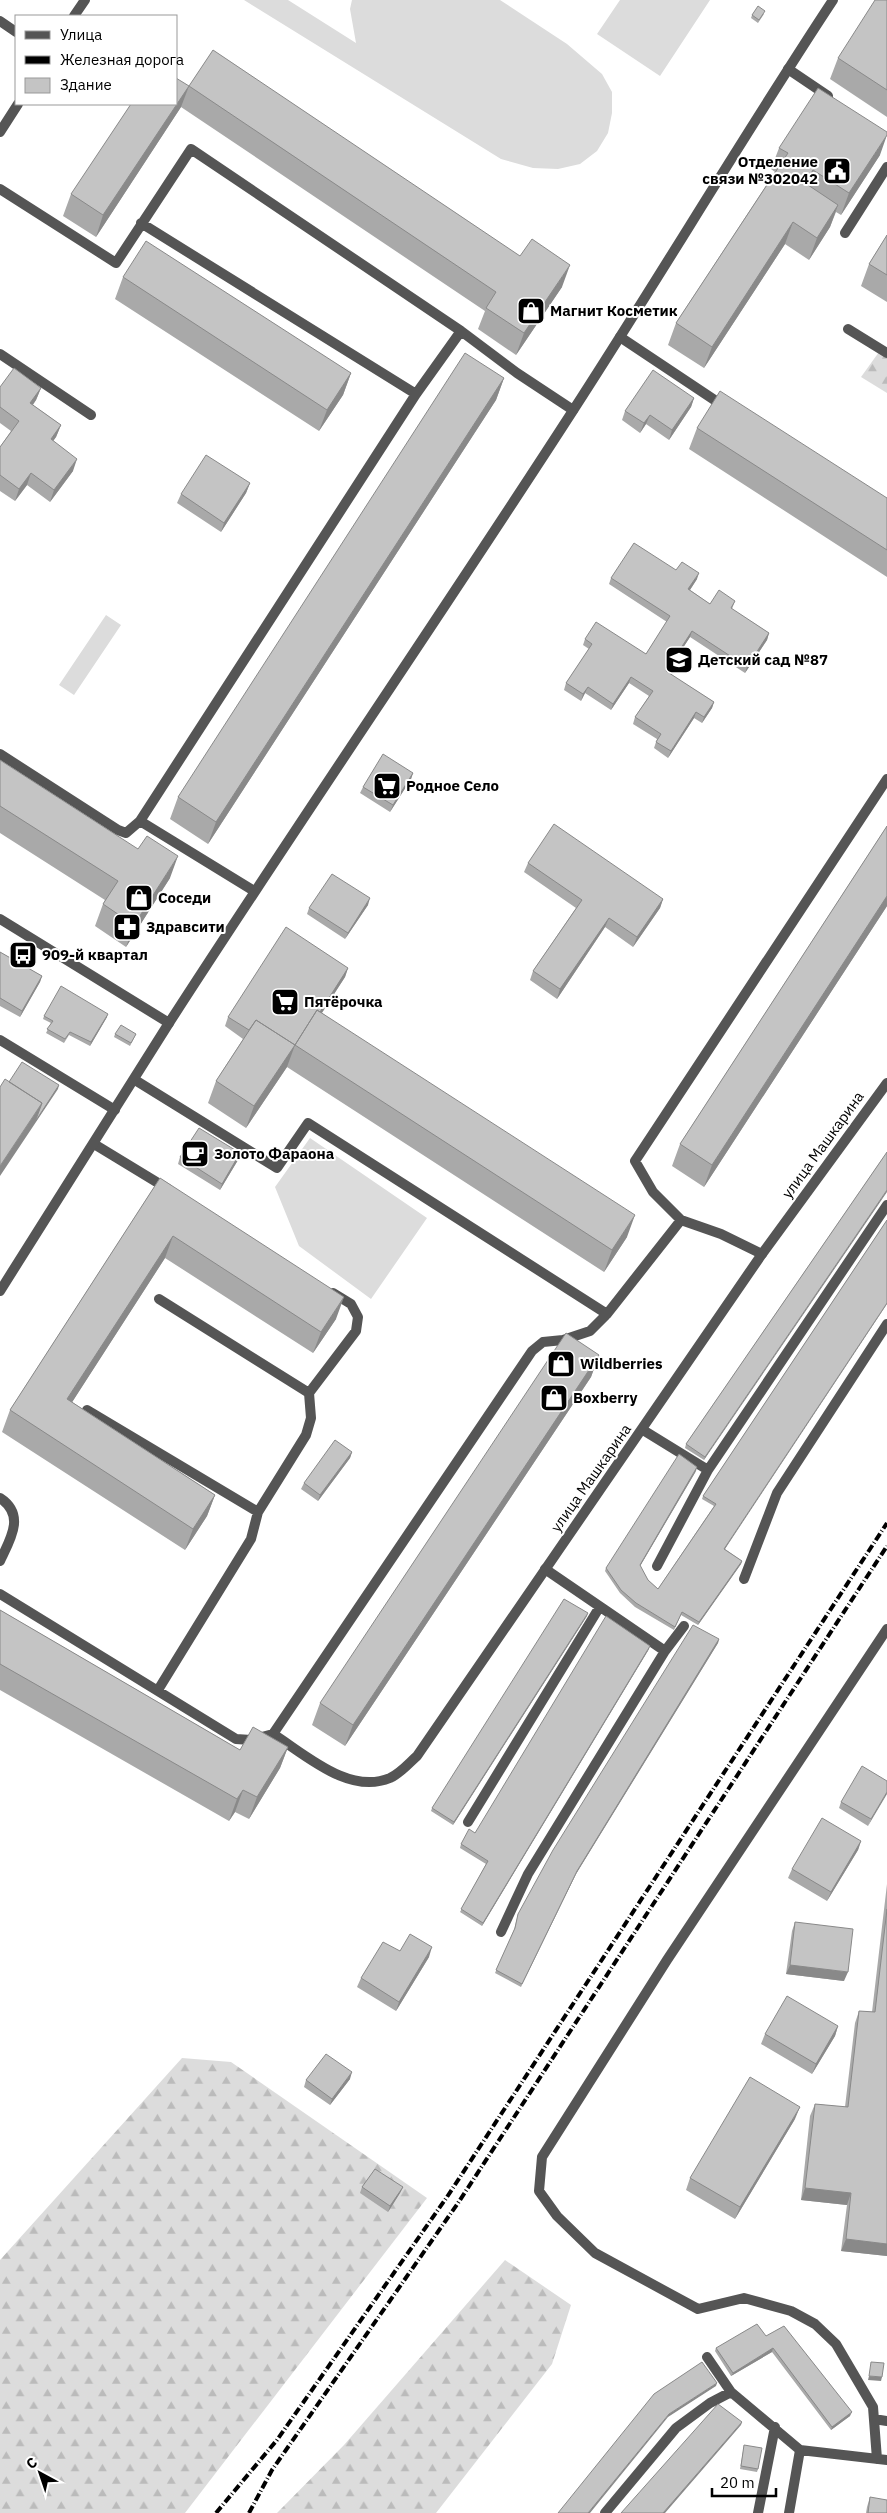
<svg xmlns="http://www.w3.org/2000/svg" width="887" height="2513" viewBox="0 0 887 2513" font-family="'IBM Plex Sans',sans-serif">
<style>
.grass{fill:#dcdcdc}
.forest{fill:url(#forest-firs)}
.lines{fill:none;stroke-linecap:round;stroke-linejoin:round}
.service{stroke:#555;stroke-width:10}
.minor{stroke:#555;stroke-width:10}
.tertiary{stroke:#555;stroke-width:10}
.rail{stroke:#000;stroke-width:4;stroke-dasharray:8 2.5 1 2.5;stroke-linecap:butt}
.wall{fill:#a9a9a9}
.shaded-wall{fill:#898989}
.building{fill:#c4c4c4;stroke:#898989}
.labels{text-anchor:middle;stroke-width:4;stroke-linejoin:round;paint-order:stroke}
.poi-label{font-size:15px;font-weight:bold;fill:#000;stroke:#fff;text-anchor:start}
.street-label{font-size:15px;fill:#000;stroke:#fff}
</style>
<defs>
<pattern id="forest-firs" width="22" height="20" patternUnits="userSpaceOnUse" patternTransform="scale(1.25)"><rect width="22" height="20" fill="#dcdcdc"/><path d="M5 1l3.5 6h-7zM16 11l3.5 6h-7z" fill="#bbb"/></pattern>
</defs>
<rect width="100%" height="100%" fill="#fff"/>
<path class="grass" d="M244 0H288L356 43 350 9 352 0H500L567 44 602 74 612 92V113L608 133 597 151 580 164 558 169 533 168 501 159Z
M620 0H710L660 76 597 34Z
M106 615 121 625 74 695 59 685Z
M310 1138 427 1218 371 1299 299 1246 275 1187Z"/>
<path class="forest" d="M879 352 887 357V393L861 377Z
M182 2058 231 2062 427 2198 185 2513H0V2260Z
M505 2260 571 2305 552 2364 436 2513H277L344 2445Z"/>
<g class="lines">
<path class="service" d="M0 21 16 32
M788 69 828 96
M0 189 116 263 191 149 461 331 517 373 573 410
M141 223 416 394
M845 233 887 167
M848 329 887 353
M620 337 725 407
M0 354 91 415
M0 754 118 830 126 833 140 821 254 891
M140 821 416 394 461 331
M0 1040 115 1110
M135 1080 277 1168 308 1123 607 1314
M94 1144 168 1189
M762 1254 721 1234 681 1220 653 1192 635 1161 887 779
M159 1299 309 1393
M87 1410 258 1512
M643 1430 708 1470 657 1566
M708 1470 887 1205
M0 1498C26 1515 10 1540 0 1561
M744 1579 777 1493 887 1324
M0 1594 236 1739 251 1740 273 1734 532 1351 543 1342 563 1340 590 1331 607 1314 681 1220
M665 1651 684 1626
M158 1690 251 1539 258 1512 306 1435 311 1418 309 1393 356 1331 358 1317 351 1304 333 1293
M468 1822 599 1608
M501 1932 528 1874 665 1651 545 1569
M707 2357 731 2392 800 2450
M874 2419 887 2421
M877 2459 873 2407 836 2344 815 2324 791 2311 744 2298 698 2309 595 2253 557 2216 539 2191 542 2157 667 1960 887 1629
M605 2513 676 2428 710 2403 731 2392
M758 2513 775 2427
M789 2513 800 2450 887 2460"/>
<path class="minor" d="M0 1291 169 1023
M273 1734C306 1755 349 1795 390 1778 401 1773 409 1763 417 1756L762 1254 887 1083"/>
<path class="tertiary" d="M74 16 85 0
M0 132 18 104
M0 919 169 1023C302 817 441 615 574 409 662 273 744 135 833 0"/>
<path class="rail" d="M216 2513 277 2440 447 2197 887 1523
M249 2513 272 2470 458 2203 887 1546"/>
</g>
<path class="wall" d="M887 0V117L830 79 838 58Z
M764 14 758 23 751 18 752 15Z
M189 86 562 287 516 355 478 329 485 311 181 107 96 237 63 216 71 194Z
M779 148 880 155 841 215 836 212 830 227 809 260 785 244 704 368 668 345 676 323 775 172 771 169Z
M887 235V302L861 286 869 264Z
M123 277 351 373 343 395 319 431 115 299Z
M504 378 496 400 208 844 170 819 178 797Z
M0 387 41 388 36 400 33 405 61 425 56 437 53 441 73 471 50 502 27 485 15 501 0 491V447L11 431 0 423Z
M694 398 691 407 669 440 646 424 640 433 622 420 625 411Z
M697 428 887 498V577L689 449Z
M250 483 246 493 221 532 177 503 181 494Z
M676 570 697 579 690 590 710 604 735 601 732 609 769 633 767 640 745 673 690 637 667 672 714 702 712 708 702 723 694 718 668 758 654 748 657 739 633 724 635 717 649 696 629 683 611 710 585 693 581 701 564 690 566 683 589 649 583 645 585 639 646 654 667 622 609 584 611 578Z
M0 760 170 878 126 947 95 926 103 904 105 900 0 833Z
M413 773 411 779 390 812 360 793 363 787Z
M887 826V906L704 1187 672 1166 680 1144Z
M528 863 663 899 660 908 633 947 605 927 557 999 530 980 533 971 576 908 524 872Z
M368 905 345 939 307 914 309 908Z
M0 952 42 976 40 982 20 1017 0 1006Z
M348 968 345 977 322 1013 627 1237 604 1272 287 1067 246 1128 208 1103 216 1081 243 1039 225 1026 228 1017Z
M44 1016 107 1017 90 1046 69 1035 64 1043 46 1033 51 1023 43 1019Z
M115 1034H136L130 1046 114 1037Z
M887 1152 704 1460 685 1448 686 1444Z
M240 1153 238 1160 220 1190 178 1164 180 1157Z
M160 1178 336 1319 313 1353 165 1258 72 1402 215 1495 207 1516 185 1550 2 1432 10 1410Z
M887 1220 725 1549 742 1561 741 1564 698 1625 681 1615 674 1630 635 1607 620 1593 605 1571 606 1568 696 1471 640 1566 648 1580 658 1589 714 1506 702 1499 703 1496Z
M599 1355 591 1377 345 1746 312 1725 320 1703Z
M352 1452 350 1458 318 1501 301 1489 304 1483Z
M0 1610 240 1750 288 1747 280 1768 249 1819 235 1812 229 1821 0 1690Z
M587 1616 453 1825 431 1811 432 1808Z
M719 1639 718 1643 576 1874 521 1987 495 1973 514 1930 518 1914Z
M649 1649 482 1926 460 1912 486 1864 460 1848 461 1844 475 1833Z
M887 1781 868 1826 839 1808 841 1802Z
M861 1841 858 1850 827 1901 788 1878 792 1869Z
M887 1884V2256L841 2251 847 2205 801 2200 810 2116 815 2104 845 2107 855 2023 859 2011 872 2012Z
M795 1922 844 1981 786 1974 792 1931Z
M400 1951 429 1957 396 2011 357 1987 361 1978Z
M838 2026 835 2036 812 2074 761 2044 765 2034Z
M350 2079 330 2105 304 2087 306 2080Z
M795 2119 735 2219 686 2190 690 2178Z
M362 2187H403L400 2193 388 2212 360 2193Z
M766 2336 850 2416 831 2430 772 2352 731 2376 715 2351 716 2348Z
M744 2445 758 2469 757 2472 740 2469Z
M870 2497 887 2513H866L867 2507Z"/>
<path class="shaded-wall" d="M189 86 181 107 96 237 103 215Z
M887 135 880 155 841 215 849 193Z
M813 170 805 192V183Z
M838 205 830 227 809 260 817 238Z
M793 222 785 244 704 368 712 347Z
M570 265 562 287 516 355 524 333Z
M351 373 343 395 319 431 327 410Z
M504 378 496 400 208 844 216 822Z
M41 388 36 400 25 415 30 403Z
M694 398 691 407 669 440 672 430Z
M650 415 646 424 640 433 644 423Z
M61 425 56 437 46 451 51 439Z
M77 459 73 471 50 502 54 490Z
M31 473 27 485 15 501 19 489Z
M250 483 246 493 221 532 224 523Z
M699 573 697 579 686 596 688 589Z
M692 631 690 637 664 677 666 671Z
M769 633 767 640 745 673 747 667Z
M631 677 629 683 611 710 613 704Z
M588 687 581 701 583 694Z
M714 702 712 708 702 723 704 717Z
M696 712 694 718 668 758 671 751Z
M413 773 411 779 390 812 393 805Z
M178 856 170 878 126 947 134 925Z
M887 896V906L704 1187 712 1165Z
M370 898 368 905 345 939 348 933Z
M663 899 660 908 633 947 637 937Z
M609 918 605 927 557 999 560 989Z
M348 968 345 977 299 1048 297 1046Z
M42 976 40 982 20 1017 22 1011Z
M108 1014 107 1017 90 1046 91 1042Z
M295 1045 287 1067 246 1128 254 1106Z
M59 1085 58 1089 0 1176V1166L42 1103Z
M240 1153 238 1160 220 1190 222 1184Z
M887 1190V1192L704 1460 705 1457Z
M635 1215 627 1237 604 1272 612 1250Z
M173 1236 165 1258 60 1421 67 1399Z
M344 1297 336 1319 313 1353 321 1332Z
M887 1303V1304L723 1552 724 1549Z
M599 1355 591 1377 345 1746 353 1725Z
M352 1452 350 1458 318 1501 320 1495Z
M697 1467 696 1471 639 1568 640 1565Z
M215 1495 207 1516 185 1550 193 1529Z
M742 1561 741 1564 698 1625 699 1622Z
M588 1613 587 1616 453 1825 454 1822Z
M719 1639 718 1643 576 1874 521 1987 577 1871Z
M650 1646 649 1649 482 1926 483 1923Z
M288 1747 280 1768 249 1819 257 1797Z
M243 1790 235 1812 229 1821 237 1799Z
M887 1792V1794L868 1826 871 1819Z
M861 1841 858 1850 827 1901 831 1892Z
M432 1947 429 1957 396 2011 399 2002Z
M790 1965 848 1972 844 1981 786 1974Z
M838 2026 835 2036 812 2074 816 2064Z
M352 2072 350 2079 330 2105 332 2099Z
M800 2107 795 2119 735 2219 740 2207Z
M403 2187 400 2193 388 2212 390 2206Z
M805 2188 851 2193 847 2205 801 2200Z
M846 2239 887 2244V2256L841 2251Z
M773 2348 772 2352 731 2376 733 2373Z
M869 2376 882 2377 881 2381 868 2380Z
M717 2383 716 2386 668 2417 590 2513H588L669 2414Z
M852 2412 850 2416 831 2430 832 2427Z
M742 2422 741 2425 665 2513H663Z"/>
<path class="building" d="M875 0H887V90L838 58Z
M758 6 765 11 759 20 752 15Z
M213 50 520 256 532 239 570 265 524 333 486 308 496 292 189 86Z
M176 78 189 86 103 215 71 194 131 104H176Z
M818 88 887 132V135L849 193 813 170 805 183 838 205 817 238 793 222 712 347 676 323 788 153 779 148Z
M887 235V275L869 264Z
M146 241 351 373 327 410 123 277Z
M465 353 504 378 216 822 178 797Z
M14 368 41 388 30 403 61 425 51 439 77 459 54 490 31 473 19 489 0 475V447L19 421 0 407V387Z
M653 370 694 398 672 430 650 415 644 423 625 411Z
M720 391 887 498V550L697 428Z
M206 455 250 483 224 523 181 494Z
M634 543 676 570 682 562 699 573 688 589 710 604 719 590 735 601 731 608 769 633 747 667 692 631 666 671 714 702 704 717 696 712 671 751 656 742 661 734 635 717 653 691 631 677 613 704 588 687 583 694 566 683 592 644 585 639 596 622 646 654 670 616 611 578Z
M383 754 413 773 393 805 363 787Z
M0 760 138 849 147 836 178 856 134 925 103 904 118 881 0 806Z
M554 824 663 899 637 937 609 918 560 989 533 971 582 900 528 863Z
M887 826V896L712 1165 680 1144Z
M332 874 370 898 348 933 309 908Z
M286 927 348 968 320 1012 317 1010 295 1045 256 1020 249 1030 228 1017Z
M0 952 42 976 22 1011 0 998Z
M61 986 108 1014 91 1042 70 1032 65 1039 47 1029 53 1021 44 1016Z
M317 1010 635 1215 612 1250 295 1045Z
M256 1020 295 1045 254 1106 216 1081Z
M121 1025 136 1034 131 1043 115 1034Z
M22 1062 59 1085 35 1122 42 1103 9 1082Z
M5 1079 42 1103 0 1166V1087Z
M199 1128 240 1153 222 1184 180 1157Z
M887 1152V1190L705 1457 686 1444Z
M160 1178 344 1297 321 1332 173 1236 67 1399 215 1495 193 1529 10 1410Z
M887 1220V1303L724 1549 742 1561 699 1622 682 1612 675 1627 636 1603 621 1590 606 1568 679 1454 697 1467 640 1565 648 1580 658 1589 716 1504 703 1496Z
M566 1333 599 1355 353 1725 320 1703Z
M335 1440 352 1452 320 1495 304 1483Z
M564 1599 588 1613 454 1822 432 1808Z
M0 1610 240 1750 253 1727 288 1747 257 1797 243 1790 237 1799 0 1664Z
M606 1616 650 1646 483 1923 461 1909 488 1861 461 1844 469 1829 475 1833Z
M693 1625 719 1639 577 1871 522 1984 496 1970 515 1928 518 1914 553 1850Z
M862 1766 887 1781V1792L871 1819 841 1802Z
M822 1818 861 1841 831 1892 792 1869Z
M887 1909V2244L846 2239 851 2193 805 2188 815 2104 848 2107 859 2011 875 2012Z
M795 1922 853 1929 848 1972 790 1965Z
M410 1934 432 1947 399 2002 361 1978 383 1942 400 1951Z
M787 1996 838 2026 816 2064 765 2034Z
M326 2054 352 2072 332 2099 306 2080Z
M750 2077 800 2107 740 2207 690 2178Z
M375 2169 403 2187 390 2206 362 2187Z
M757 2324 766 2336 784 2326 852 2412 832 2427 773 2348 733 2373 716 2348Z
M702 2362 717 2383 669 2414 588 2513H558L654 2394Z
M871 2362 884 2363 882 2377 869 2376Z
M718 2404 742 2422 663 2513H621Z
M744 2445 762 2448 758 2469 741 2466Z
M870 2497 887 2500V2513H868Z"/>
<defs>
<symbol id="civic-square" viewBox="-11 -11 22 22"><rect x="-9" y="-9" width="18" height="18" rx="4" fill="#000" stroke="#fff"/><path d="M-.6-6.5H3V-4.5H.6V-3L4-1V1h2V6H-6V1h2V-1L-.6-3ZM-1.2 2.5V6h2.4V2.5Z" fill="#fff"/></symbol>
<symbol id="shop-square" viewBox="-11 -11 22 22"><rect x="-9" y="-9" width="18" height="18" rx="4" fill="#000" stroke="#fff"/><path d="M-5-2.5h2.3a2.7 3.5 0 0 1 5.4 0H5L5.5 6h-11ZM-1.5-2.5h3a1.5 2.3 0 0 0-3 0Z" fill="#fff"/></symbol>
<symbol id="school-square" viewBox="-11 -11 22 22"><rect x="-9" y="-9" width="18" height="18" rx="4" fill="#000" stroke="#fff"/><path d="M0-5L7-2L0 1L-7-2ZM-4 1L0 2.5L4 1V4Q0 6-4 4Z" fill="#fff"/></symbol>
<symbol id="supermarket-square" viewBox="-11 -11 22 22"><rect x="-9" y="-9" width="18" height="18" rx="4" fill="#000" stroke="#fff"/><path d="M-6-5.5h2.5l.6 2H6L4.5 2H-2.5L-4.4-4H-6ZM-1.5 3.2a1.3 1.3 0 1 0 .1 0ZM3 3.2a1.3 1.3 0 1 0 .1 0Z" fill="#fff"/></symbol>
<symbol id="pharmacy-square" viewBox="-11 -11 22 22"><rect x="-9" y="-9" width="18" height="18" rx="4" fill="#000" stroke="#fff"/><path d="M-2-6h4v4h4v4h-4v4h-4v-4h-4v-4h4Z" fill="#fff"/></symbol>
<symbol id="bus-square" viewBox="-11 -11 22 22"><rect x="-9" y="-9" width="18" height="18" rx="4" fill="#000" stroke="#fff"/><path d="M-5-6H5V4H4V6H2V4H-2V6H-4V4H-5ZM-3.5-4V0h7V-4ZM-3.5 1.2v1.5H-2V1.2ZM2 1.2v1.5H3.5V1.2Z" fill="#fff"/></symbol>
<symbol id="cafe-square" viewBox="-11 -11 22 22"><rect x="-9" y="-9" width="18" height="18" rx="4" fill="#000" stroke="#fff"/><path d="M-5.5-4.5H6V0H3Q3 3.5 0 3.5H-2.5Q-5.5 3.5-5.5 0ZM3-3.2v2h1.7v-2ZM-6 4.5H4V6H-6Z" fill="#fff"/></symbol>
</defs>
<g fill-rule="evenodd">
<use href="#civic-square" x="821" y="155" width="32" height="32"/>
<use href="#shop-square" x="515" y="295" width="32" height="32"/>
<use href="#school-square" x="663" y="644" width="32" height="32"/>
<use href="#supermarket-square" x="371" y="770" width="32" height="32"/>
<use href="#shop-square" x="123" y="882" width="32" height="32"/>
<use href="#pharmacy-square" x="111" y="911" width="32" height="32"/>
<use href="#bus-square" x="7" y="939" width="32" height="32"/>
<use href="#supermarket-square" x="269" y="986" width="32" height="32"/>
<use href="#cafe-square" x="179" y="1138" width="32" height="32"/>
<use href="#shop-square" x="545" y="1348" width="32" height="32"/>
<use href="#shop-square" x="538" y="1382" width="32" height="32"/>
</g>
<g class="labels">
<g class="poi-label">
<text x="818" y="167" text-anchor="end">Отделение<tspan x="818" dy="17">связи №302042</tspan></text>
<text x="550" y="316">Магнит Косметик</text>
<text x="698" y="665">Детский сад №87</text>
<text x="406" y="791">Родное Село</text>
<text x="158" y="903">Соседи</text>
<text x="146" y="932">Здравсити</text>
<text x="42" y="960">909-й квартал</text>
<text x="304" y="1007">Пятёрочка</text>
<text x="214" y="1159">Золото Фараона</text>
<text x="580" y="1369">Wildberries</text>
<text x="573" y="1403">Boxberry</text>
</g>
<g class="street-label">
<text transform="translate(823 1145) rotate(-54)" y="5">улица Машкарина</text>
<text transform="translate(591 1478) rotate(-55)" y="5">улица Машкарина</text>
</g>
</g>
<rect x="15" y="15" width="162" height="90" fill="#ffffff" stroke="#999999"/>
<rect x="25" y="31" width="25" height="8" fill="#555555" stroke="#999999"/>
<text x="60" y="40" font-size="15" fill="#000000">Улица</text>
<rect x="25" y="56" width="25" height="8" fill="#000000" stroke="#999999"/>
<text x="60" y="65" font-size="15" fill="#000000">Железная дорога</text>
<rect x="25" y="78" width="25" height="15" fill="#c4c4c4" stroke="#999999"/>
<text x="60" y="90" font-size="15" fill="#000000">Здание</text>
<g transform="translate(40 2473) rotate(320)" stroke="#ffffff" stroke-width="4" paint-order="stroke">
<path d="M0-4L9 19L0 12L-9 19Z" fill="#000000"/>
<text y="-8" font-size="14" font-weight="bold" text-anchor="middle" fill="#000000">С</text>
</g>
<path d="M712 2488v8h64v-8" fill="none" stroke="#000000" stroke-width="2.5"/>
<text x="720" y="2488" font-size="15" fill="#000000" stroke="#ffffff" stroke-width="4" paint-order="stroke">20 m</text>
</svg>
